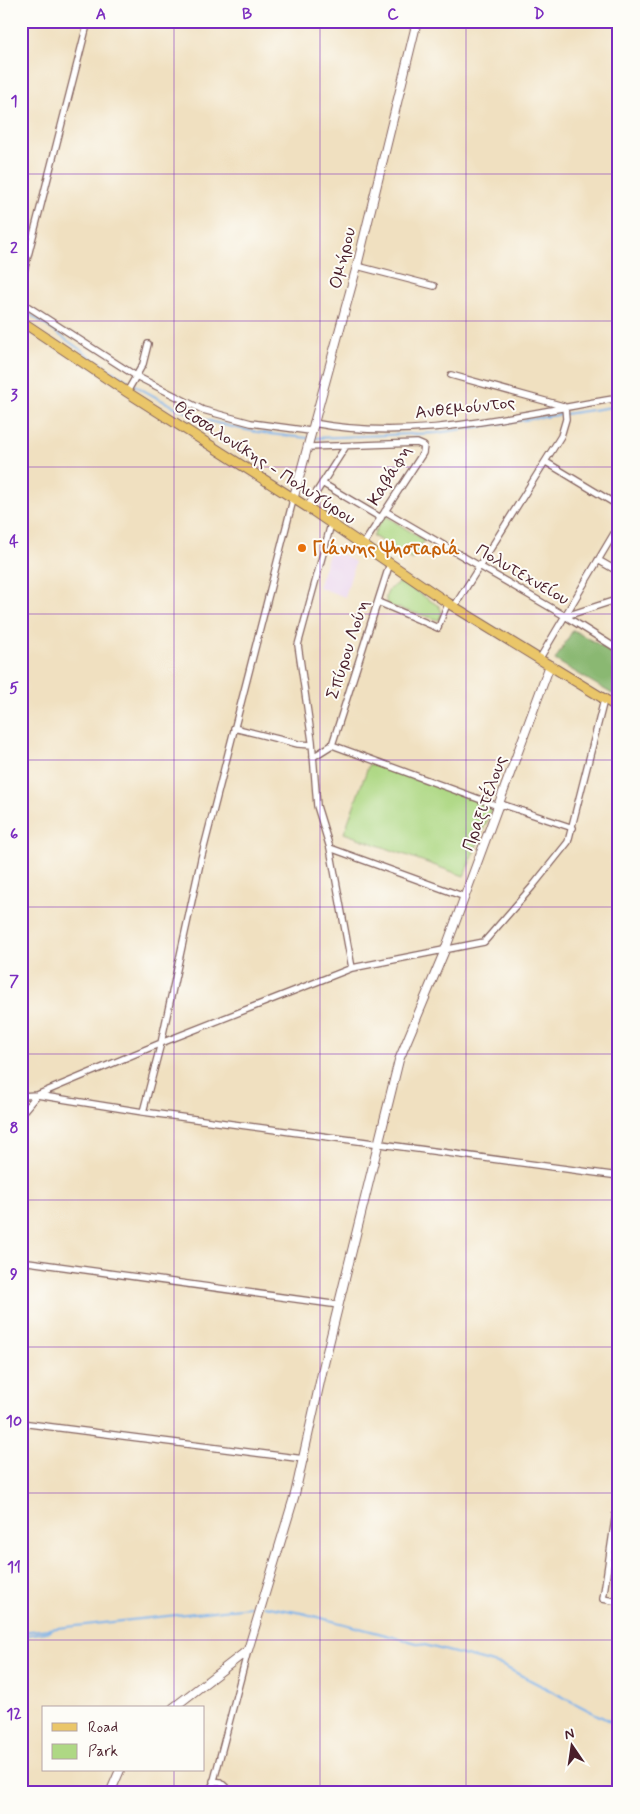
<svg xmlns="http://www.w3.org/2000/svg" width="640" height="1814" viewBox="0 0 640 1814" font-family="Mynerve,sans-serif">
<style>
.built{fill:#e9d2ee}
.green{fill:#aed884;stroke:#7c7c58}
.forest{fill:#8ab872;stroke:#6a6c4e}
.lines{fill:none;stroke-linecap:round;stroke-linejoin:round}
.stream{stroke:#7db4ec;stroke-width:2}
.pedestrian-casing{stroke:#84635f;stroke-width:7}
.minor-casing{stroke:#84635f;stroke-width:8}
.tertiary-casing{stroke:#84635f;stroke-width:10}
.primary-casing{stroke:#84635f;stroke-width:11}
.pedestrian{stroke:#fff;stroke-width:4.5}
.minor{stroke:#fff;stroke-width:5.5}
.tertiary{stroke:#fff;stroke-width:8}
.primary{stroke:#eac669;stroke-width:9}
.grid{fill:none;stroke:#7b2cbf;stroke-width:1;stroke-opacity:0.55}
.food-dot{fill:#e8710a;stroke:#fdfcf7;stroke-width:2}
.labels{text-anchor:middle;stroke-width:4;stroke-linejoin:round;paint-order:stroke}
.street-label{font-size:18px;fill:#4a1f2b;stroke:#fdfcf7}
.food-label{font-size:18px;font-weight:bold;fill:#c56008;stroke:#fdfcf7;text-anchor:start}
.neatline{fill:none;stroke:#7b2cbf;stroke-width:2}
.grid-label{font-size:16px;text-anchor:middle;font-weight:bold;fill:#7b2cbf}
</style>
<rect width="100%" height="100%" fill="#fdfcf7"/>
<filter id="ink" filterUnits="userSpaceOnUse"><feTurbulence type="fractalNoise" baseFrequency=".02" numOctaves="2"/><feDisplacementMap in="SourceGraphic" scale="10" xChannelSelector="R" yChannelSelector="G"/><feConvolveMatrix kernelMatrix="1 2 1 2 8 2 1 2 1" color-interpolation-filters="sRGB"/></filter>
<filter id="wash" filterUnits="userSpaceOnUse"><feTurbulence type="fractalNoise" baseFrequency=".0096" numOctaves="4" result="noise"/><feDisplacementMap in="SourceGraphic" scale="20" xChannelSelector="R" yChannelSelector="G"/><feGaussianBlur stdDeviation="1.12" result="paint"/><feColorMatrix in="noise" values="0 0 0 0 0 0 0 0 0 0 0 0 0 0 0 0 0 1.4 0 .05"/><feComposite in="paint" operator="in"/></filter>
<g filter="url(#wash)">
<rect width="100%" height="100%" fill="#f0e0c0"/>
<path class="built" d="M331 548 355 562 345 597 318 587Z"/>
<path class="green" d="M384 515 424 540 413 560 373 536Z
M401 582 439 606 442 612 439 620 387 605C383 593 391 586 401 582Z
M369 764 493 806 464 876 344 833Z"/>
<path class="forest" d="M573 630 619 656V698L555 660Z"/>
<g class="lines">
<path class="stream" d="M21 308C75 345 132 390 193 415 228 429 271 435 308 438
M313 438 437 433 619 406
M264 1606 302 1613 501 1665 619 1726
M21 1632 259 1606
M21 1636 51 1631"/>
</g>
</g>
<g filter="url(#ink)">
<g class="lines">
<defs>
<path id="pedestrian" d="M438 628 448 603"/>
<path id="minor" d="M357 266 434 286
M21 283 88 21
M21 302 136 376 203 410 251 423 310 431
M451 375 563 406
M127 392 143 364 148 344
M313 423C417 443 517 414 619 398
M309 447 417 443 424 446 423 453 363 545
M546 462 619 506
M322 483 381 518
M307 507 346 446
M385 511 565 616 619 650
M331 524 298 645 312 741 317 806 330 848 352 968
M598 560 619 572
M378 602 438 628
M454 607 561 436 566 419 565 407
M566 616 619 599
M540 658 619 525
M604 700 568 842 532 887 484 942 352 968 161 1043 143 1112 619 1176
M234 728 298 744 312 745
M332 745 390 563
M313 757 332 745 498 806 504 805 573 828
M330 848 465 897
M21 1096 37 1095 161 1043 201 859 293 500
M21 1114 37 1095 143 1112
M21 1261 339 1305
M21 1423 304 1459
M618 1447 619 1451
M619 1492 603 1599 619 1602
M213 1781 220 1782 232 1793
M208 1793 213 1784 248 1650"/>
<path id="tertiary" d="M293 500 357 266 417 21
M173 1708 248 1650 295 1494 324 1364 399 1060 445 950 550 665
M110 1793 120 1770"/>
<path id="primary" d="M21 321 127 392 307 507 448 603 619 708"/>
</defs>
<use href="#pedestrian" class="pedestrian-casing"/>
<use href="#minor" class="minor-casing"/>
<use href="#tertiary" class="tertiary-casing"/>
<use href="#primary" class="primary-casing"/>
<use href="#pedestrian" class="pedestrian"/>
<use href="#minor" class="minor"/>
<use href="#tertiary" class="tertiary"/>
<use href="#primary" class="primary"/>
</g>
</g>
<path class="grid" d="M174 21V1708M320 21V1793M466 21V1793M21 174H619M21 321H619M21 467H619M21 614H619M21 760H619M21 907H619M21 1054H619M21 1200H619M21 1347H619M21 1493H619M21 1640H619M174 1770V1793"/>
<circle class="food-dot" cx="302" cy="548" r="5"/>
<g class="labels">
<g class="street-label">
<text transform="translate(342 258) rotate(-76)" y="6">Ομήρου</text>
<text transform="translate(465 407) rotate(-6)" y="6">Ανθεμούντος</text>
<text transform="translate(265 462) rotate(33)" y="6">Θεσσαλονίκης - Πολυγύρου</text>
<text transform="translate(389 475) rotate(-59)" y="6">Καβάφη</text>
<text transform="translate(523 574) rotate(30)" y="6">Πολυτεχνείου</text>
<text transform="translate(347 649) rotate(-72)" y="6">Σπύρου Λούη</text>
<text transform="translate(484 803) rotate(-70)" y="6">Πραξιτέλους</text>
</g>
<g class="food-label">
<text x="312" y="554">Γιάννης Ψησταριά</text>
</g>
</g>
<rect width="640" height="1814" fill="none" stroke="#fdfcf7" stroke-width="55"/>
<rect x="42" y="1706" width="162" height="65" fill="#fdfcf7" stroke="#b5a4a5"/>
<rect x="52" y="1723" width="25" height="8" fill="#eac669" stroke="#b5a4a5"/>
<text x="88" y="1732" font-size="15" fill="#4a1f2b">Road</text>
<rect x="52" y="1744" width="25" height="15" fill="#aed884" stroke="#b5a4a5"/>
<text x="88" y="1756" font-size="15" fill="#4a1f2b">Park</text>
<g transform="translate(572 1746) rotate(347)" stroke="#fdfcf7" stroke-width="4" paint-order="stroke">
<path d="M0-4L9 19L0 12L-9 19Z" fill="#4a1f2b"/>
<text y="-8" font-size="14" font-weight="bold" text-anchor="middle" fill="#4a1f2b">N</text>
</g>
<rect x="28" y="28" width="584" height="1758" class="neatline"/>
<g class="grid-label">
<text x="101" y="19">A</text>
<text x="247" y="19">B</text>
<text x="393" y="19">C</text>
<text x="539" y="19">D</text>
<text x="14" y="106">1</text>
<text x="14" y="253">2</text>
<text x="14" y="400">3</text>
<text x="14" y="546">4</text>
<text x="14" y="693">5</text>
<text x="14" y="839">6</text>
<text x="14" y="986">7</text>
<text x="14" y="1133">8</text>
<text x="14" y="1279">9</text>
<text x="14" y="1426">10</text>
<text x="14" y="1572">11</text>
<text x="14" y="1719">12</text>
</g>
</svg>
